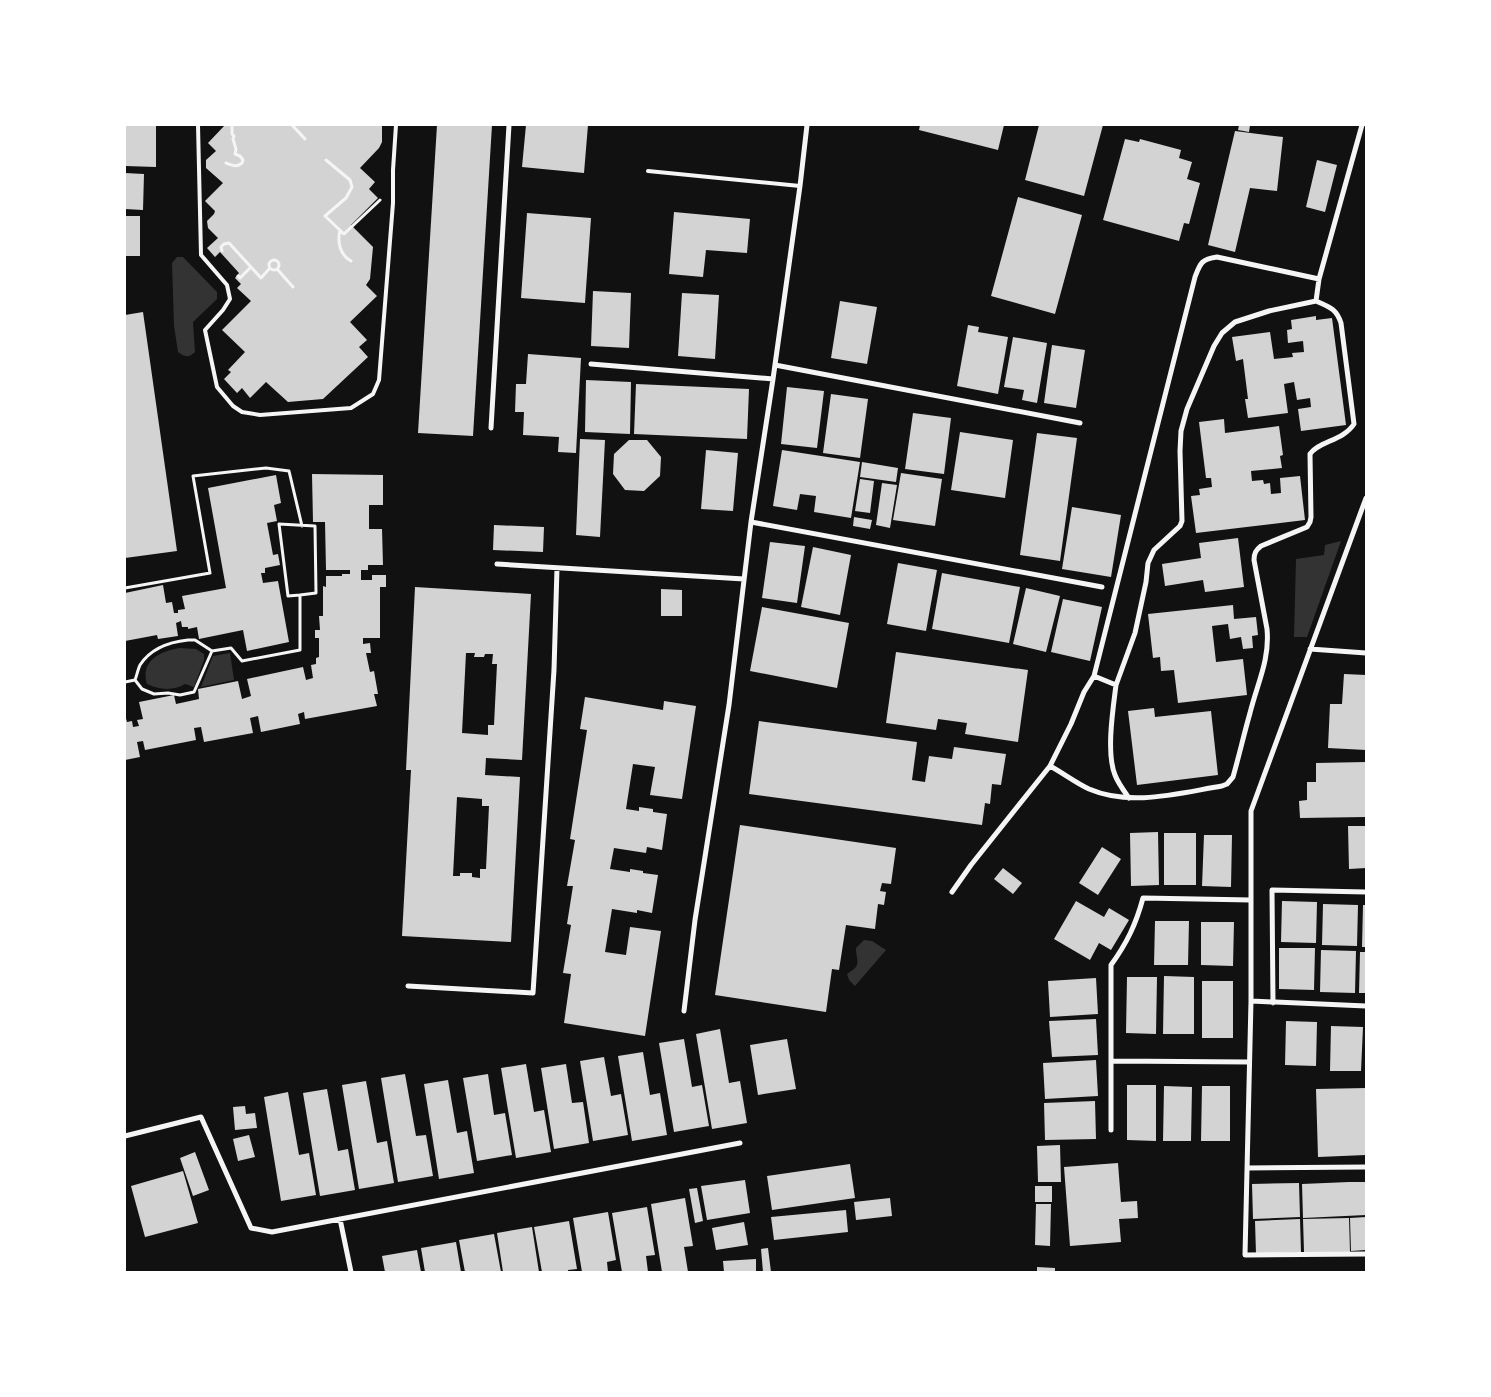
<svg xmlns="http://www.w3.org/2000/svg" width="1491" height="1397" viewBox="0 0 1491 1397" font-family="'Fira Sans',sans-serif">
<style>
.water{fill:#333}
.building{fill:#d3d3d3;fill-rule:evenodd}
.lines{fill:none;stroke-linecap:round;stroke-linejoin:round}
.path{stroke:#f5f5f5;stroke-width:3}
.service{stroke:#f5f5f5;stroke-width:4}
.minor{stroke:#f5f5f5;stroke-width:5}
</style>
<rect width="100%" height="100%" fill="#111"/>
<path class="water" d="M177 257H183L217 292V299L193 322 195 352C189 358 184 357 178 352L174 326 172 263Z
M1341 541 1307 637H1294L1296 559 1324 555 1325 545Z
M180 648 196 649 204 654V660L194 687 185 684C173 691 159 690 147 684 140 661 160 651 180 648Z
M230 653 234 680 201 687 213 656Z
M864 940 872 941 886 950 855 986 849 980 847 974C849 972 852 971 854 969 861 964 855 954 856 948Z"/>
<path class="building" d="M125 125H156V167L125 166Z
M225 125H382V142L379 148 360 168 375 182 369 189 378 198 351 225 373 247 370 279 366 285 377 296 350 322 367 340 359 347 368 357 323 399 288 402 266 382 250 398 242 388 237 393 224 379 231 372 228 370 245 352 222 330 251 301 237 288 241 284 235 278 239 273 220 252 215 257 207 248 218 238 208 228 207 221 214 214 215 211 205 201 223 183 206 168V160L216 151 208 143Z
M437 125H492L473 436 418 433Z
M526 125H588L584 173 522 167Z
M920 125H1004L998 150 919 130Z
M1039 125H1103L1084 196 1025 180Z
M1239 125H1250L1249 132 1238 130Z
M1235 131 1283 137 1277 191 1250 188 1235 252 1208 245Z
M1125 139 1139 142 1140 139 1181 150 1179 158 1192 162 1187 179 1200 183 1189 224 1184 223 1179 241 1103 220Z
M1317 160 1337 165 1325 212 1306 207Z
M125 173 144 174 143 210 125 209Z
M1018 197 1082 215 1055 314 991 296Z
M674 212 750 219 747 253 706 250 703 277 669 274Z
M527 213 591 218 585 303 521 298Z
M125 216H140V256H125Z
M593 291 631 293 629 348 591 346Z
M682 293 719 295 715 359 678 356Z
M840 301 877 307 867 364 831 358Z
M143 312 177 551 125 558V315Z
M1316 316V320L1332 318 1346 425 1301 431 1298 409 1311 407 1310 398 1297 400 1294 382 1284 384 1288 413 1248 418 1245 399H1248L1243 359 1236 361 1232 337 1270 332 1274 359 1293 357 1292 353 1304 352 1303 341 1288 343 1287 330 1292 329 1291 320Z
M968 325 979 327 978 332 1008 337 998 394 957 386Z
M1013 337 1047 343 1037 403 1022 400 1024 390 1004 387Z
M1052 345 1085 350 1076 408 1044 403Z
M528 354 581 358 576 453 558 452 559 437 523 435 524 412H515L516 384H526Z
M586 380 631 382 630 434 585 432Z
M636 384 749 389 747 439 634 434Z
M787 387 824 391 817 448 781 444Z
M831 394 868 399 860 458 823 453Z
M913 413 951 418 944 474 905 469Z
M1224 419 1225 433 1279 426 1283 455 1280 456 1282 468 1251 471 1252 481 1263 480 1264 484 1270 483 1271 494 1281 493 1280 478 1300 476 1305 520 1196 533 1191 496 1200 495 1199 489 1212 487 1211 478H1206L1199 422Z
M960 432 1013 440 1005 498 951 490Z
M1037 433 1077 438 1060 561 1020 555Z
M580 439 605 440 600 537 576 535Z
M629 440H647L661 457 660 476 644 491 625 490 613 474 614 454Z
M706 450 738 453 733 511 701 509Z
M782 450 860 462 851 518 814 512 816 496 800 494 797 510 773 506Z
M862 462 898 468 896 482 860 477Z
M901 473 942 479 935 526 893 520Z
M312 474 383 475V505H369V529H382L383 565H368V570H361V580H372V575H386V587H380V638H363V644L370 643 371 653H366L370 672 374 671 378 694H374L377 706 305 719 304 712 298 714 300 724 261 732 258 716 250 718 253 733 204 742 201 727 194 728 196 740 145 750 143 741 137 742 140 757 125 760V715L127 722 132 721 133 727 139 726 137 720 143 719 139 702 174 695 176 704 199 699 198 689 238 681 242 699 251 696 247 679 303 667 306 680 313 678 311 665 316 664V658L319 657V638H315V630H320L319 616H323V586L326 587V576H342V574H350V570H326L325 522H313Z
M276 475 281 503 274 505 277 521 267 523 273 555 278 554 280 565 265 568V573H261L263 583 278 581 289 642 247 651 243 630 199 639 197 627 188 629V627H182L181 621 176 623 178 636 158 639 157 635 125 641V593L163 585 166 603 172 602 174 613H178V610L185 609 182 596 226 588 208 488Z
M860 479 874 481 870 513 855 511Z
M882 483 897 485 890 528 876 525Z
M1072 507 1121 515 1111 577 1062 569Z
M854 517 872 520 870 529 853 526Z
M494 525 544 527 543 552 493 550Z
M1238 538 1244 587 1205 592 1203 580 1165 586 1162 564 1201 558 1199 543Z
M770 542 805 546 797 603 762 598Z
M813 547 851 555 840 615 801 607Z
M898 563 937 570 926 631 887 624Z
M942 573 1020 587 1009 643 932 629Z
M415 587 531 594 522 760 486 758 485 775 520 777 511 942 402 936 411 770H406ZM466 653H475L474 657H484L485 654H493L492 664H497L494 725H488V735L462 733ZM457 797 482 799V806H489L486 869H480V878L472 877V873H460V876H453Z
M1026 588 1060 596 1046 652 1013 644Z
M661 589 682 590V616H661Z
M1063 599 1102 607 1090 661 1051 652Z
M1233 605 1234 619 1256 617 1258 635 1252 636 1253 648 1243 649 1241 637 1230 639 1228 624 1212 626 1216 662 1243 659 1247 695 1178 703 1174 670 1161 671 1160 657 1153 658 1148 614Z
M762 607 849 623 837 688 750 671Z
M896 652 1028 670 1018 742 965 734 967 723 938 719 936 730 886 723Z
M1344 674 1366 675V750L1328 748 1330 704H1342Z
M585 697 663 710 664 701 696 706 682 799 650 795 655 767 633 764 626 809 639 811V807L653 809V812L667 814 662 850 647 847 646 853 614 848 610 869 630 872V869L643 871V873L658 875 652 913 637 910V913L612 909 605 952 626 955 630 927 661 931 645 1036 564 1023 571 974 563 973 571 925 567 924 573 886H567L575 840 570 839 587 730 580 729Z
M1154 708 1155 717 1211 711 1218 775 1137 785 1128 711Z
M759 721 917 742 912 780 925 782 929 756 952 759 954 747 1006 754 1001 785 992 784 990 804 985 803 982 825 749 794Z
M1366 762V817L1300 818 1299 801 1307 800V782H1316V763Z
M740 825 896 848 891 884 882 883 880 891 886 892 884 905 878 904 875 929 846 925 839 970 832 969 826 1012 715 995Z
M1348 826H1366V868L1349 869Z
M1158 832 1159 885 1131 886 1130 833Z
M1164 833H1196V885H1164Z
M1204 835H1232L1231 887 1202 886Z
M1102 847 1121 859 1098 895 1079 883Z
M1003 868 1022 883 1013 894 994 879Z
M1076 901 1104 917 1109 908 1129 920 1111 950 1099 943 1090 960 1054 939Z
M1282 901 1317 902 1316 943 1281 942Z
M1323 904 1358 905 1357 946 1322 945Z
M1363 905H1366V947H1362Z
M1155 921H1189L1188 965H1154Z
M1201 922H1234L1233 966 1201 965Z
M1279 948H1315L1314 990 1279 989Z
M1321 950 1356 951 1355 993 1320 992Z
M1360 952H1366V993H1359Z
M1164 976 1194 977V1034H1163Z
M1127 977H1157L1156 1034 1126 1033Z
M1096 978 1098 1014 1050 1017 1048 981Z
M1202 981H1233V1038H1202Z
M1096 1019 1098 1055 1052 1057 1049 1021Z
M1286 1021 1317 1022 1316 1066 1285 1065Z
M1331 1026 1363 1027 1361 1071H1330Z
M720 1029 729 1083 740 1081 747 1123 712 1129 696 1034Z
M684 1039 692 1087 702 1085 709 1126 674 1132 659 1043Z
M787 1039 796 1089 758 1095 750 1045Z
M643 1052 650 1095 660 1093 667 1135 632 1141 618 1056Z
M604 1057 611 1096 621 1094 628 1135 593 1141 580 1061Z
M1096 1060 1098 1096 1045 1099 1043 1063Z
M526 1064 534 1112 544 1110 551 1152 516 1158 501 1068Z
M566 1064 572 1103 583 1102 589 1143 554 1149 541 1068Z
M405 1074 416 1136 426 1135 433 1176 398 1182 381 1078Z
M488 1074 494 1115 505 1113 512 1155 477 1161 463 1078Z
M448 1080 457 1133 467 1131 474 1173 439 1179 424 1084Z
M366 1081 377 1143 387 1141 394 1183 359 1189 342 1085Z
M1127 1085H1156V1141L1127 1140Z
M1164 1086 1192 1087 1191 1141H1163Z
M1202 1086H1230V1141H1201Z
M1366 1088V1155L1318 1157 1316 1089Z
M327 1089 338 1151 348 1149 355 1190 320 1196 303 1093Z
M288 1092 299 1155 309 1153 316 1195 281 1201 264 1097Z
M1095 1101 1096 1139 1045 1140 1044 1103Z
M245 1106 246 1114 255 1113 257 1128 235 1130 233 1107Z
M249 1135 255 1157 238 1161 233 1139Z
M1060 1145 1061 1182H1038L1037 1146Z
M195 1152 209 1190 193 1196 180 1158Z
M1118 1163 1121 1202 1137 1201 1138 1218 1119 1219 1121 1242 1070 1246 1064 1167Z
M850 1164 855 1198 772 1210 767 1176Z
M183 1171 198 1223 145 1237 131 1186Z
M745 1180 750 1213 707 1220 701 1186Z
M1349 1182H1366V1215L1303 1218 1302 1184Z
M1299 1183 1300 1217 1253 1219 1252 1184Z
M1035 1186H1052V1202H1035Z
M697 1188 703 1221 695 1223 689 1189Z
M685 1198 693 1246 684 1247 688 1272H662L651 1204Z
M890 1198 892 1216 856 1220 854 1202Z
M1036 1204H1051L1050 1246 1035 1245Z
M647 1207 655 1255 646 1256 648 1272H622L612 1213Z
M846 1210 848 1232 774 1240 771 1217Z
M608 1212 616 1260 607 1262 608 1272H582L573 1218Z
M1366 1217V1250L1351 1251 1350 1218Z
M1349 1218 1350 1252H1304L1303 1219Z
M1300 1219 1301 1252 1256 1254 1255 1221Z
M569 1221 577 1269 568 1270V1272H542L534 1227Z
M744 1222 748 1245 716 1250 712 1228Z
M532 1227 539 1272H503L497 1233Z
M494 1234 501 1272H465L459 1240Z
M456 1242 461 1272H425L421 1248Z
M768 1248 771 1272H763L761 1249Z
M417 1250 421 1272H385L382 1256Z
M756 1259V1272H724L723 1261Z
M1037 1267 1055 1268V1272H1037Z"/>
<g class="lines">
<path class="path" d="M292 125 305 139
M326 160 350 180 352 187 346 198 325 216 344 234 380 200
M226 163C232 165 236 168 242 163L243 160 240 156 235 154 236 149 233 139 234 136 232 134V125
M340 230C337 242 340 255 351 261
M222 251 221 247 224 244 229 243 261 278 270 268
M269 265a5 5 0 1 1 10 0a5 5 0 1 1-10 0Z
M277 269 293 287
M238 276 240 278 251 267
M125 588 210 573 193 476 266 468 289 471 302 526
M188 640H195L212 651 194 692 180 695 168 693 154 694 142 689 135 680C137 675 138 669 140 665 151 648 169 642 188 640Z
M212 651 231 648 242 661 300 650V595L316 593 315 526 279 524 288 596 300 595
M125 682 135 680"/>
<path class="service" d="M198 125 201 255 227 285 230 299 223 310 205 330 217 387 233 406 242 412 260 415 351 408 373 394 379 380 393 203V170L396 125
M648 171 800 186"/>
<path class="minor" d="M591 364 773 379
M775 365 1080 423
M491 428 509 125
M1366 498 1251 811V1001L1245 1255 1366 1254
M751 522 1102 587
M497 564 744 579
M1310 649 1366 653
M1094 676 1116 685C1113 709 1106 753 1115 775 1118 783 1124 791 1129 798
M1116 685 1135 633 1146 582 1148 563 1154 550 1180 526 1182 521 1180 451 1181 431 1187 409 1214 346 1222 333 1235 322 1269 311 1316 301
M1050 766C1063 773 1076 783 1089 789 1131 807 1179 793 1222 786L1227 784 1233 777C1239 756 1244 734 1250 713 1257 684 1270 660 1267 629L1254 560C1254 553 1256 550 1261 546L1307 527 1310 522 1311 517 1310 454C1319 441 1343 441 1354 424L1341 323C1336 308 1329 307 1316 301L1319 279 1362 125
M952 892 971 865 1050 766 1071 724 1084 692 1094 676 1195 277C1200 264 1201 259 1217 257L1319 279
M408 986 533 993 554 670 557 568
M1251 1001 1366 1006
M1273 1003 1272 890 1366 892
M684 1011 695 920 729 705 751 522 773 379 800 186 807 125
M1112 1061 1249 1062
M1111 1130V965C1127 943 1136 924 1143 898L1251 900
M125 1136 201 1117 251 1228 272 1232 740 1143
M1247 1168 1366 1167
M340 1219 351 1272"/>
</g>
<rect width="1491" height="1397" fill="none" stroke="#ffffff" stroke-width="252"/>
</svg>
